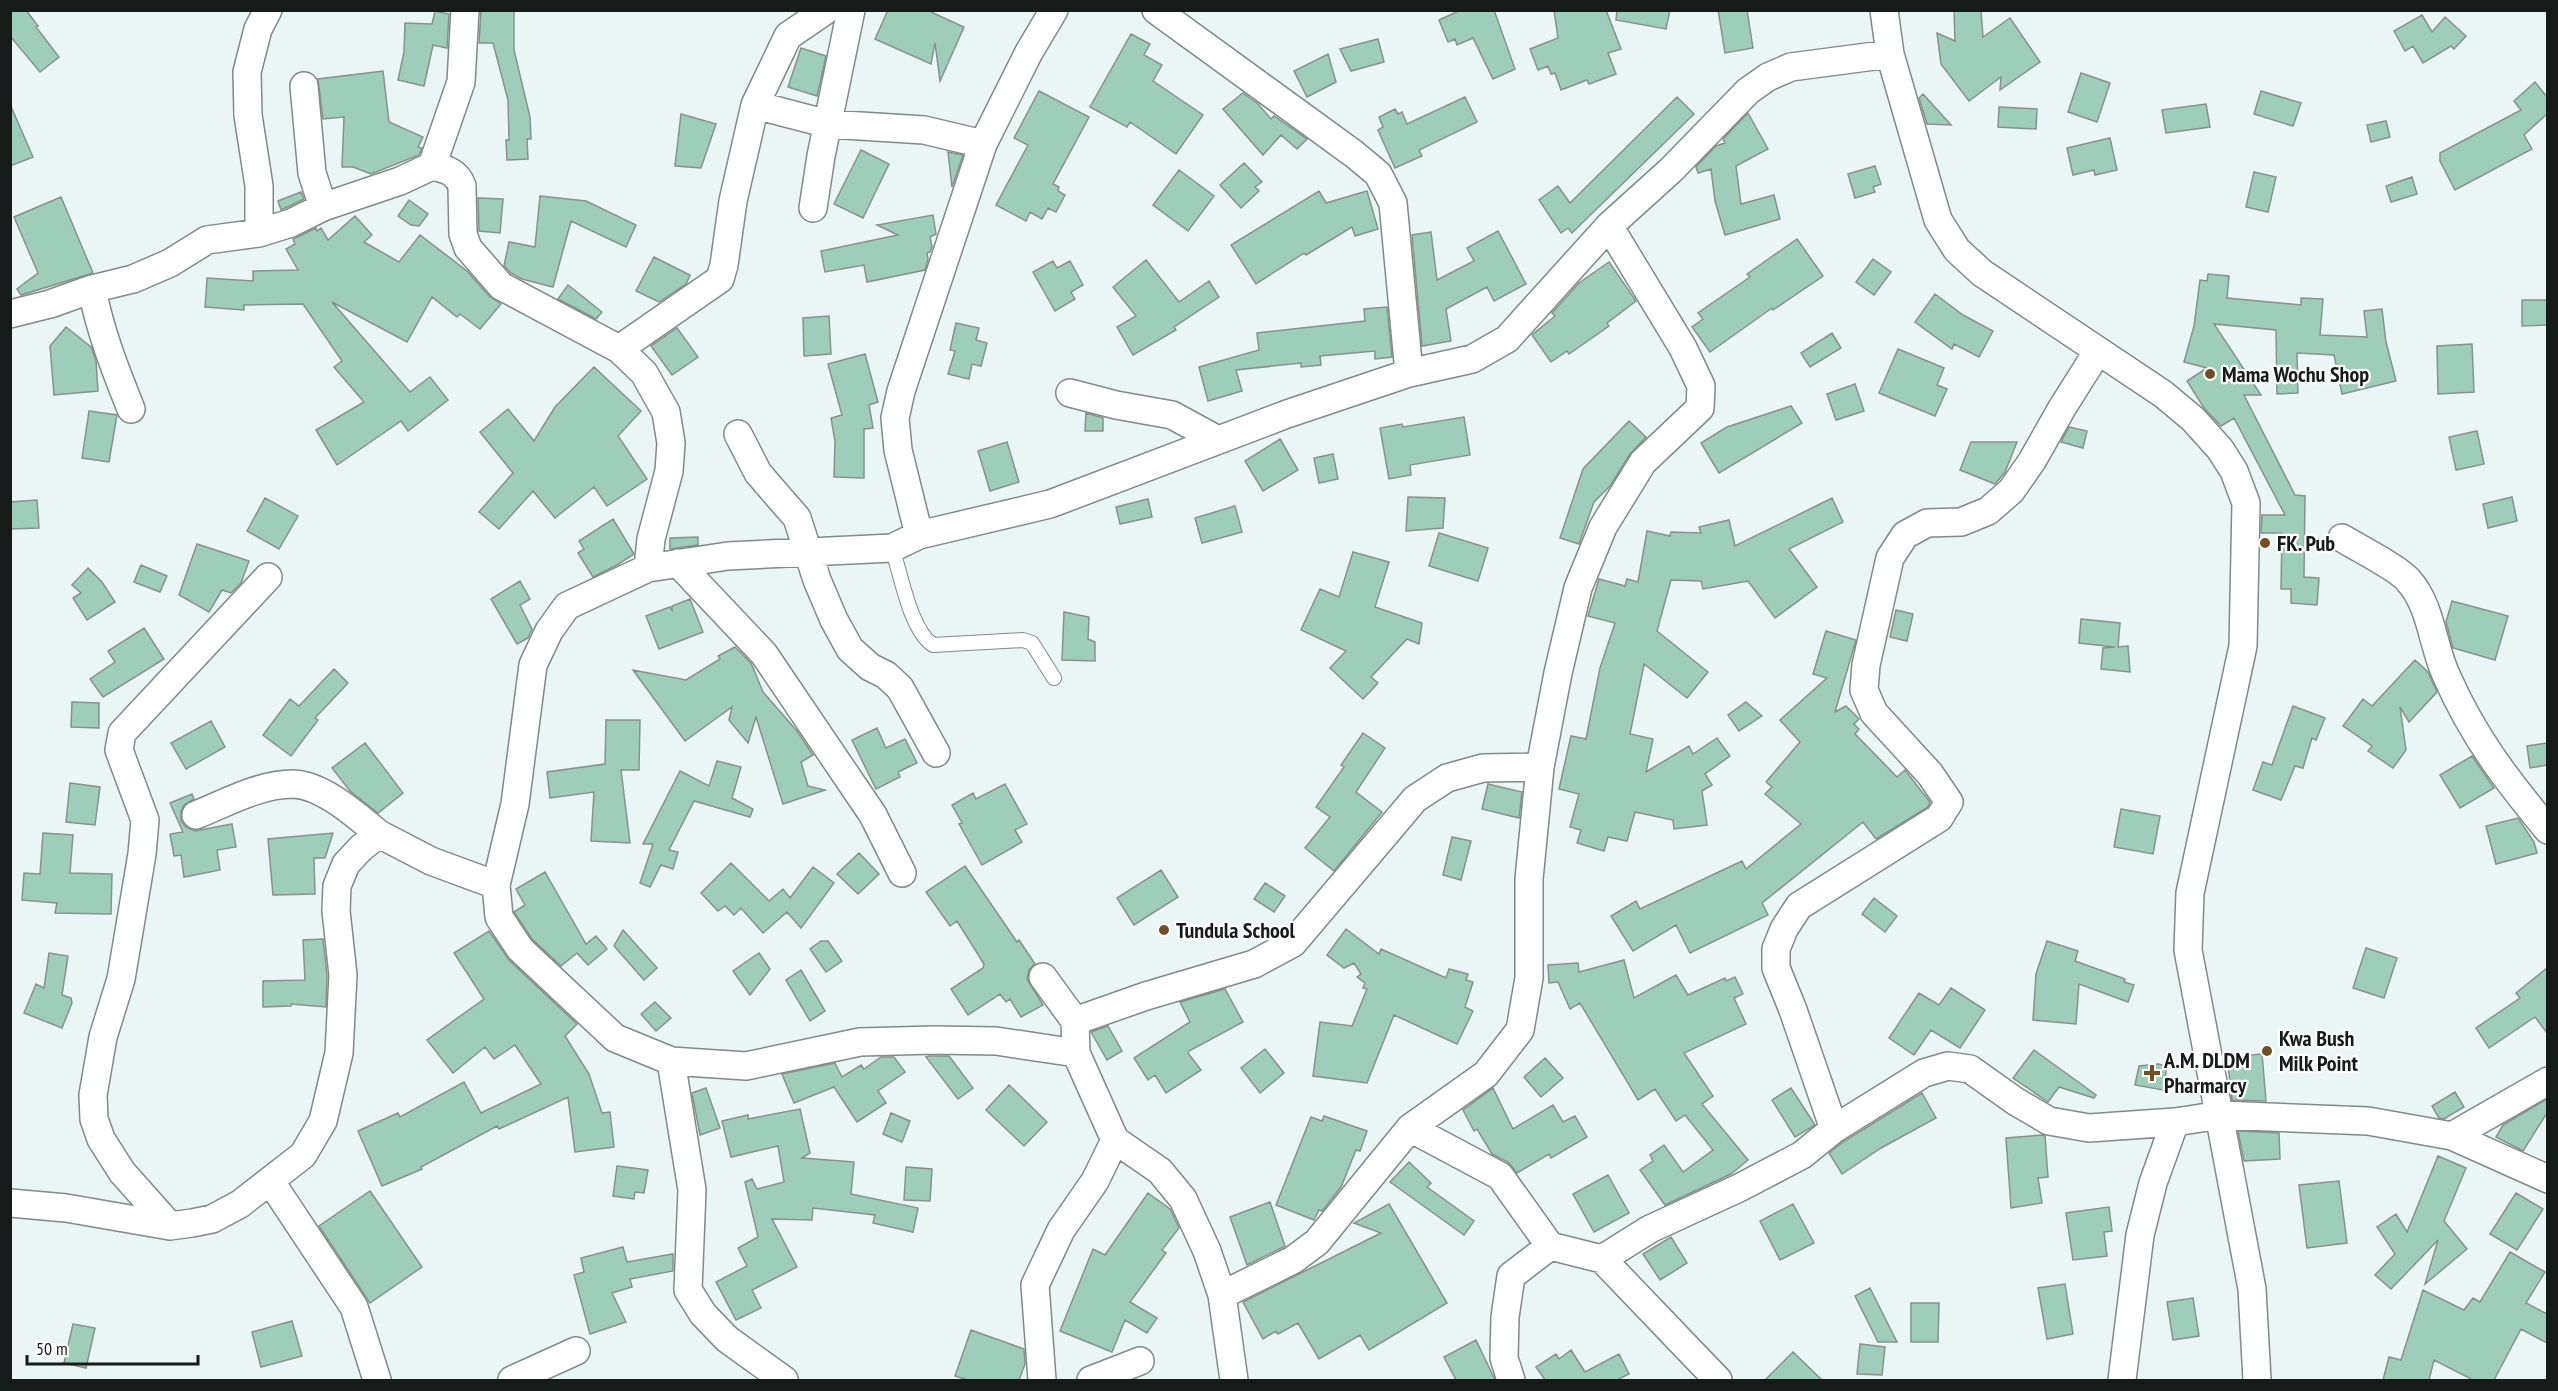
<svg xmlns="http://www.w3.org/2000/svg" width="2558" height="1391" viewBox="0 0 2558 1391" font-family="'PT Sans Narrow',sans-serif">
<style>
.building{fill:#9eceb9;stroke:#88918d;stroke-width:1.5}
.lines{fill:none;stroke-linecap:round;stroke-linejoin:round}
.lane-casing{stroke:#7f8a89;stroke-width:16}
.street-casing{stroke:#7f8a89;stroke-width:30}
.lane{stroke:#fff;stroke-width:14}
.street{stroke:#fff;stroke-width:27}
.poi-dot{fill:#704e26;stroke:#fff;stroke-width:2}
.labels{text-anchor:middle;stroke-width:4.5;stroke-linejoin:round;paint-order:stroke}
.poi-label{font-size:22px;font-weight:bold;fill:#161b1a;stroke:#fff;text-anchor:start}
</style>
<rect width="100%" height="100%" fill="#eaf6f5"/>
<path class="building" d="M10 10H26L38 26 36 27 59 57 40 72 10 36Z
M481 10H514V50L530 117 531 139H527L528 159 507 160 506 140H509L508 100 493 43H479Z
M888 10H927L964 27 940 81 935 43 931 64 875 39Z
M1461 10H1494L1515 69 1493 79 1473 38 1457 45 1455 39 1448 42 1439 20Z
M1554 10H1606L1621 49 1608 53 1616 74 1589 84 1587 80 1561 90 1555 73 1551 74 1548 66 1538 70 1530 49 1558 38Z
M1617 10H1670L1666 29 1616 20Z
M1718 10H1747L1753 48 1725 53Z
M1954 10H1981L1983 37 2010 18 2040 62 2000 90 2001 77 1969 101 1941 64 1937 33 1955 41Z
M435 11 449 14 447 48 433 45 424 86 398 80 404 52 405 23 432 24Z
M2422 15 2432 32 2445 17 2466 36 2454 49 2451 46 2423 63 2413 46 2405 51 2394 31Z
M1131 34 1150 44 1144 55 1162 65 1153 81 1203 115 1176 154 1130 122 1127 127 1090 107Z
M1378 39 1384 62 1351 71 1340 49Z
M801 48 826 56 817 96 788 87Z
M1328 54 1336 82 1307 97 1294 71Z
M383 71 389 122 423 137 418 147 422 148 419 155 371 174 353 167H342L344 117 323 119 318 79Z
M2081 73 2110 83 2097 122 2068 112Z
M2535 82 2547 97V114L2524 135 2532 149 2455 190 2440 161V153L2521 110 2514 101Z
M1039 91 1089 117 1053 184 1059 187 1058 191 1065 195 1056 212 1048 208 1042 219 1030 212 1026 221 996 205 1028 145 1014 138Z
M2261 91 2301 103 2293 126 2254 114Z
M1243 93 1258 104 1271 119 1274 116 1307 139 1297 149 1281 135 1263 155 1223 109Z
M1923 94 1951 125 1927 124 1919 98Z
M1465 97 1477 122 1419 150 1422 156 1395 168 1378 130 1383 127 1379 117 1395 109 1398 114 1402 112 1407 124Z
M1677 97 1694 114 1572 233 1568 228 1561 233 1539 200 1558 186 1570 203Z
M10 104 33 157 10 166Z
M2206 104 2210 127 2166 133 2162 110Z
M1999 107 2037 109 2036 129 1998 127Z
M1748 113 1768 149 1736 166 1741 204 1774 195 1780 219 1725 235 1715 201 1711 169 1698 173 1696 167 1716 146 1725 143 1723 139Z
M681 114 716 124 701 168 675 166Z
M2386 121 2390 137 2371 142 2367 125Z
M2110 138 2117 170 2095 175 2094 170 2073 175 2067 148Z
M861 150 889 164 863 218 834 204Z
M948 152 963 155 952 187Z
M1244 163 1262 182 1255 187 1259 191 1241 208 1220 185Z
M1875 166 1881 184 1873 187 1875 192 1855 198 1848 174Z
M1179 170 1214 196 1188 231 1153 205Z
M2254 172 2276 177 2268 212 2246 207Z
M2412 177 2417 194 2391 202 2386 186Z
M1319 191 1326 203 1367 191 1378 229 1355 236 1352 227 1306 255 1304 253 1256 284 1231 245Z
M301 192 304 199 281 210 278 201Z
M540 196 586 201 636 225 626 247 571 221 553 287 522 279 511 273 504 266 509 242 535 247Z
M61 197 93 273 21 295 17 289 38 273 14 217Z
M478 198 503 199 500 233 479 231Z
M409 200 428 214 419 226 411 225 398 216Z
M933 215 936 234 930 237 932 247 930 252 927 253 928 259 925 270 867 282 864 265 825 272 821 251 898 235 877 225Z
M355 216 372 235 364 242 399 262 420 235 467 271 489 296 501 304 480 329 460 314 457 317 432 297 407 342 332 302 410 392 430 377 448 400 408 431 401 421 337 465 316 430 364 402 334 367 342 361 303 304 244 305V310L205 307 206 294 207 278 253 281V271L298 270 286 249 295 244 293 239 316 228 317 231 321 228 328 240Z
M1498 231 1526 284 1494 301 1487 287 1446 309 1451 341 1422 346 1412 235 1431 232 1437 280 1474 261 1467 248Z
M1797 239 1823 276 1773 310 1772 308 1710 352 1692 327 1703 319 1698 313 1750 277 1747 274Z
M654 257 690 275 686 284 659 302 636 291Z
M1873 259 1891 272 1874 295 1856 282Z
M1146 260 1179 302 1209 281 1219 297 1174 327 1176 330 1133 355 1117 327 1136 316 1113 287Z
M1053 261 1057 268 1070 261 1083 285 1071 292 1075 299 1055 311 1033 272Z
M1609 262 1636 301 1607 323 1609 326 1569 354 1567 351 1551 362 1532 335 1555 316 1552 313 1579 283Z
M2208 274 2229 276 2227 298 2301 305V298L2323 299 2320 335 2367 337 2364 311 2382 309 2386 342 2396 381 2342 394 2334 355 2297 353 2298 393 2277 394 2276 330 2214 324 2261 395H2244L2295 495 2305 496 2304 577 2319 578 2317 605 2291 603V589H2281L2282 533H2261L2262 515H2285L2234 418 2221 426 2204 408 2187 381 2207 368 2184 362 2194 326 2200 280 2207 281Z
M568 285 602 312 596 319 558 299Z
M1935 294 1963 315 1993 331 1979 357 1954 344 1952 349 1915 322Z
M2522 300H2547V325L2522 326Z
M1387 307 1392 357 1375 359V351L1320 356 1321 365 1301 367V363L1236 370 1242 391 1208 401 1199 367 1259 350 1257 333 1365 321 1364 309Z
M829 316 831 354 804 356 803 318Z
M956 323 979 328 976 340 987 343 981 366 972 364 969 379 948 374 955 351 950 350Z
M66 327 91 347 96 361 98 391 54 395 50 346Z
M677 328 698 357 672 375 651 346Z
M1832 333 1841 348 1810 367 1801 353Z
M2472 344 2474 392 2438 394 2437 346Z
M1898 349 1944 368 1937 385 1947 389 1935 416 1879 393Z
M865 354 878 402 869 405 873 428 864 429V478L834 477 835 441 831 418 842 415 828 364Z
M594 367 641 411 618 436 647 479 607 506 594 487 555 518 533 491 499 529 479 512 513 473 480 432 508 409 534 441 555 407Z
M1855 384 1864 411 1836 420 1827 394Z
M1791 406 1802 423 1719 473 1701 443 1727 427Z
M89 411 117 415 109 462 82 458Z
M1086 413 1103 418V431H1085Z
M1464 417 1470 455 1410 465 1411 475 1389 479 1380 428 1402 424 1403 427Z
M1629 421 1646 437 1630 454 1610 486 1594 502 1579 544 1560 538 1583 469Z
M2069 427 2087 431 2083 448 2061 442Z
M2477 431 2484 464 2456 470 2449 437Z
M1280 439 1298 470 1263 491 1245 461Z
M1007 442 1019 482 990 491 978 451Z
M1971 442H2017L2005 472 1995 484 1960 470Z
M1333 454 1338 479 1319 483 1314 458Z
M1408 497 1445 498 1443 528 1406 531Z
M2512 497 2517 521 2488 528 2483 504Z
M265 498 298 516 279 549 247 531Z
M1832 498 1843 522 1789 549 1817 587 1775 618 1748 581 1703 589 1701 581 1671 580 1657 631 1708 672 1687 698 1644 664 1630 734 1653 739 1646 772 1689 746 1693 754 1717 738 1730 756 1705 774 1712 785 1702 791 1707 825 1674 829 1673 820 1635 812 1627 841 1608 837 1604 851 1577 843 1581 830 1570 827 1579 794 1559 789 1571 736 1586 739 1600 668 1615 623 1588 616 1599 579 1625 586 1627 579 1638 582 1647 531 1670 536 1671 532 1701 533 1699 527 1729 520 1735 546Z
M1148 499 1152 517 1120 524 1116 507Z
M37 500 39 528 10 529V502Z
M1235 506 1242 532 1202 543 1195 518Z
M613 519 634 554 617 565 593 577 578 553 584 549 579 541Z
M1439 533 1488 548 1478 581 1429 566Z
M698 537V545L670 549V538Z
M197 544 249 561 241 583 231 593 222 590 209 612 179 595Z
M1353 552 1389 562 1375 607 1422 623 1419 644 1407 639 1371 677 1378 683 1363 699 1330 668 1346 651 1301 630 1320 589 1339 597Z
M141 565 167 576 160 592 134 582Z
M88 568 102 582 115 602 87 620 73 598 81 593 72 585Z
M520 581 530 599 520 605 532 629 528 638 517 644 491 599Z
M690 599 703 632 659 649 646 616 670 607 672 610V606Z
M2452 601 2508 616 2495 660 2453 648 2446 622Z
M1896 610 1913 614 1907 641 1890 637Z
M1064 612 1089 617 1088 639 1095 642V661L1062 660Z
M2081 619 2120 623 2118 647 2128 646 2130 672 2101 669 2103 648 2115 647 2079 643Z
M144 628 164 659 103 697 90 679 115 662 108 651Z
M1826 631 1856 640 1835 712 1846 706 1859 719 1854 724 1859 729 1855 734 1897 777 1905 770 1930 802 1928 807 1876 839 1863 822 1762 903 1768 915 1690 953 1676 925 1633 951 1611 916 1636 901 1640 909 1742 861 1746 869 1801 824 1765 794 1772 787 1766 782 1800 742 1780 720 1827 678 1813 674Z
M735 647 751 663 763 692 797 731 813 755 801 762 808 786 825 790 783 804 756 717 748 743 729 720 732 707 685 741 633 670 686 680 720 659 718 656Z
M2415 660 2428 672 2437 692 2409 722 2400 707 2406 750 2393 768 2368 751 2372 746 2343 726 2363 699 2372 706Z
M334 669 348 683 315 718 318 720 291 756 263 735 290 699 299 706Z
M72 702 99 703V728L71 727Z
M1746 702 1762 716 1739 731 1728 715Z
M2293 706 2325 718 2316 740 2312 738 2303 768 2295 766 2281 800 2253 790 2263 762 2272 765Z
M606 720H640L639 770H621L630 843 591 841 594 792 550 798 547 772 605 764Z
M211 721 225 747 186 769 171 743Z
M877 728 886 748 905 739 917 763 898 772 900 777 876 789 852 740Z
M1363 733 1385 748 1356 792 1382 812 1334 871 1305 848 1330 817 1316 807 1344 767 1341 765Z
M365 743 403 793 378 813 350 791 332 768Z
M2547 743V765L2530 768 2527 746Z
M2472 756 2494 788 2460 808 2440 775Z
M717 761 741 767 732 798 753 809 750 817 694 801 669 850 678 852 673 869 661 865 650 887 640 883 653 844H643L680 771 709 786Z
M70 783 100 787 95 825 66 822Z
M1005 784 1027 824 1015 830 1022 842 982 865 959 824 962 823 952 805 973 793 976 799Z
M1488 784 1522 792 1519 818 1482 809Z
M192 794 194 799 184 805 181 812V821L186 827 195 831 232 824 236 847 217 850 220 870 184 877 181 855 174 856 170 834 183 832 170 803Z
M2121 809 2160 816 2153 854 2114 847Z
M2518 818 2534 842 2537 853 2496 864 2486 826Z
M43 833 73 835 70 873 112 874 111 914 55 913 57 903 22 900 24 873 40 874Z
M333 833 325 858H314L315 894 273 895 268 839Z
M1452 837 1471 841 1461 880 1443 875Z
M859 853 879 874 858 894 837 874Z
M731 863 769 901 783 889 790 898 813 867 834 883 801 928 787 912 763 933 741 908 734 915 725 906 718 911 701 893Z
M965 866 1017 942 1019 940 1035 964 1029 970 1027 979 1043 1005 1021 1017 1010 999 1006 1002 1000 994 968 1015 951 989 983 968 984 964 957 921 950 926 926 892Z
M1161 870 1178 897 1134 925 1117 898Z
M545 872 586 944 596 936 607 949 588 965 577 953 561 966 532 939 514 912 525 905 516 889Z
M1265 883 1285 896 1274 912 1254 899Z
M1874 898 1897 916 1885 932 1862 914Z
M1346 929 1379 954 1381 949 1446 978 1449 969 1468 974 1466 980 1473 982 1465 1007 1473 1011 1457 1044 1394 1015 1367 1083 1313 1076 1320 1022 1352 1026 1367 989 1363 988 1365 983 1357 977 1361 974 1354 963 1344 968 1327 955Z
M623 930 657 968 644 980 614 946Z
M489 931 509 960 577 1024 565 1036 589 1074 602 1113 610 1112 614 1147 575 1152 568 1097 499 1129 497 1126 421 1167 422 1169 382 1186 358 1131 398 1113 400 1117 464 1082 481 1113 541 1084 515 1045 494 1059 485 1047 453 1073 427 1040 484 999 454 953Z
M323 939 327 975 326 1007 291 1004V1006L263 1007V981L305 980 303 940Z
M821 941H828L842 961 826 972 810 949Z
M2047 941 2078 951 2075 961 2125 979 2124 982 2134 985 2128 1002 2079 984 2076 1024 2033 1020 2036 974Z
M2366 948 2397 958 2384 998 2353 988Z
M49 953 68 956 62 995 71 998 72 1003 62 1028 24 1013 36 984 44 988Z
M759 953 770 969 750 995 733 971Z
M1624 960 1634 998 1676 975 1688 995 1725 978 1726 981 1735 977 1743 994 1734 998 1746 1024 1684 1053 1713 1096 1702 1104 1748 1160 1731 1174 1665 1205 1640 1170 1653 1161 1650 1155 1664 1145 1683 1172 1713 1150 1685 1115 1676 1121 1655 1089 1638 1100 1580 1003 1570 1009 1558 982 1549 983 1548 965 1578 963 1579 972Z
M2547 968V1033L2535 1017 2489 1048 2476 1028 2520 998 2516 993Z
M801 970 825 1011 810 1021 786 980Z
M1951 988 1985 1010 1960 1048 1931 1030 1914 1055 1889 1038 1919 993 1939 1005Z
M1225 989 1243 1022 1189 1051 1188 1053 1201 1070 1166 1093 1155 1075 1148 1080 1134 1058 1190 1022 1180 1002Z
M655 1002 671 1018 656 1031 641 1014Z
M1108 1026 1122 1051 1107 1060 1091 1032Z
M1265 1049 1284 1073 1260 1093 1241 1068Z
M2034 1050 2096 1095 2094 1098 2059 1087 2048 1102 2013 1078Z
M2262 1054 2266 1101 2232 1100 2227 1057Z
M929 1056H949L973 1088 958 1099 926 1057Z
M881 1057H894L905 1072 878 1091 886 1103 857 1122 834 1087 794 1103 782 1074 835 1063 842 1077 861 1065 864 1069Z
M1545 1058 1563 1078 1541 1097 1524 1077Z
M2158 1064 2167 1066 2163 1090 2135 1085 2139 1066Z
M1009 1085 1047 1122 1024 1146 986 1110Z
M706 1088 720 1128 700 1135 692 1093Z
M1493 1088 1513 1129 1553 1105 1563 1122 1575 1116 1587 1137 1551 1158 1549 1154 1517 1173 1508 1162 1492 1154 1477 1129 1474 1131 1463 1110Z
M1791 1088 1815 1125 1795 1137 1772 1100Z
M2455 1092 2464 1107 2444 1119 2439 1118 2432 1106Z
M1922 1093 1936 1118 1881 1148 1842 1174 1829 1153 1843 1142Z
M2547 1099V1113L2523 1151 2496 1137 2503 1125Z
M800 1109 810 1153 802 1158 854 1162 851 1194 918 1208 913 1232 873 1223 875 1215 813 1208 812 1220 772 1219 797 1267 752 1290 761 1308 736 1320 716 1282 747 1266 738 1248 758 1237 745 1182 752 1179 757 1189 784 1182 778 1146 731 1157 722 1121 748 1115V1119Z
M891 1113 910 1121 902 1142 883 1134Z
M1324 1116 1367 1131 1360 1151 1356 1150 1341 1187 1322 1211 1319 1210 1314 1220 1276 1205 1311 1117 1322 1121Z
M2238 1131 2279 1133 2280 1159 2244 1161Z
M2042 1135 2045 1136 2048 1177 2038 1178 2042 1203 2011 1208 2006 1138Z
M2438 1156 2466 1168 2444 1221 2467 1249 2425 1284 2438 1240 2391 1289 2375 1275 2395 1254 2377 1227 2396 1214 2407 1232Z
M1409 1162 1431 1183 1427 1187 1474 1221 1464 1235 1390 1182Z
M617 1166 648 1170 644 1193 635 1192 634 1199 613 1196Z
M906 1167 932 1169 930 1201 904 1200Z
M1608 1175 1629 1213 1594 1232 1573 1194Z
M2339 1181 2347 1243 2307 1248 2299 1185Z
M370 1191 422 1267 370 1303 319 1226Z
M1148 1193 1170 1209 1179 1228 1162 1250 1166 1253 1130 1302 1157 1318 1147 1333 1125 1320 1112 1352 1060 1331 1093 1249 1105 1255Z
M2516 1193 2543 1209 2517 1250 2490 1234Z
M1270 1202 1285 1246 1247 1265 1230 1217Z
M1389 1204 1447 1303 1369 1350 1360 1335 1319 1359 1298 1323 1278 1334 1276 1331 1263 1339 1243 1302 1381 1233 1354 1223Z
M1793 1204 1814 1243 1780 1260 1760 1221Z
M2109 1207 2112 1231 2104 1232 2107 1256 2073 1260 2066 1213Z
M1671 1237 1687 1263 1660 1280 1643 1254Z
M623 1247 627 1262 673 1254V1271L630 1279 632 1287 612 1293 626 1322 590 1334 574 1275 584 1272 581 1258Z
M2510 1252 2545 1272 2526 1303 2547 1314V1343L2521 1329 2494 1380H2473L2434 1360 2429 1380H2383L2389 1357 2401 1360 2423 1290 2464 1310 2473 1298 2480 1302Z
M2065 1284 2073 1334 2047 1339 2038 1288Z
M1870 1288 1897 1342H1878L1855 1296Z
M2193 1298 2199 1336 2173 1340 2167 1302Z
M1911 1303H1939L1938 1342H1911Z
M292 1321 302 1356 261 1367 252 1332Z
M73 1324 95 1328 86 1368 64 1363Z
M971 1330 1024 1349 1025 1364 1019 1380H968L955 1376Z
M1476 1340 1495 1380H1456L1444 1357Z
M1860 1344 1885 1347 1882 1375 1857 1374Z
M1571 1350 1585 1372 1619 1354 1629 1374 1617 1380H1545L1536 1367 1556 1354 1559 1359Z
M1793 1352 1822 1380H1765Z"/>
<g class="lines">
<defs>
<path id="lane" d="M892 548C901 574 910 630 933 645L1023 640 1032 643 1054 678"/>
<path id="street" d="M465 10 461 82 432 166C446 169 457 172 462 186L463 234 468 248 501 286 619 349 644 373 666 412 671 443 669 471 651 539 648 568
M1156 10 1354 154 1378 174 1393 203 1409 373
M1884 10 1890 54 1938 220 1957 250 1982 273 2163 394 2193 419 2220 449 2234 471 2246 503 2243 646 2190 893 2188 950 2252 1289 2257 1380
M304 86 312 173 323 207
M755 105 828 124 924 130 983 144
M813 208 821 156 851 10
M259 233V186L248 115 247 72 258 29 268 10
M92 289C100 331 115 369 131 409
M10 314 50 304 92 289 133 279 170 263 207 240 259 233 291 223 323 207 400 181 432 166
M619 349 720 279 724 265 733 201 755 105 788 36 826 10
M1070 393 1116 405 1172 415 1216 439
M738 434 758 473 797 518 817 580 834 620 850 649 870 667 886 675 900 688 936 753
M919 535 898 450 895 418 901 391 983 144 1029 52 1054 10
M2342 538C2358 548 2398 568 2408 580 2432 606 2432 646 2447 677 2474 738 2506 779 2548 830
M678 563 764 654 873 815 902 873
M196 815C226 803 260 784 293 784 323 785 357 816 379 834
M1043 977 1075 1021 1076 1053 1115 1140 1160 1171 1183 1199 1207 1251 1222 1295 1234 1380
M1075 1021 1146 996 1254 964 1293 943 1415 799 1447 778 1483 768 1540 767
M1076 1053 996 1041 934 1040 860 1042 746 1066 671 1061 615 1038 520 949 499 917 496 885 515 804 533 665 549 631 567 606 648 568 728 556 892 548 919 535 1050 504 1287 414 1409 373 1472 359 1507 339 1609 226 1671 170 1748 91 1768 77 1791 67 1890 54
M671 1061 692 1190 688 1290 703 1314 727 1339 784 1380
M1410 1128 1500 1176 1550 1246 1602 1259 1650 1229 1739 1188 1802 1155 1834 1129 1924 1073 1948 1066 1970 1069 2015 1101 2049 1121 2089 1128 2175 1122 2221 1115 2368 1121 2452 1136 2548 1179
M1834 1129 1793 1010 1776 968V949L1784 929 1799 906 1939 818 1949 802 1930 774 1874 713 1864 690 1866 665 1890 558 1905 535 1927 523 1961 522 1988 511 2011 491 2032 461 2062 408 2098 351
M2452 1136 2548 1081
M271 1182 354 1307 377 1380
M10 1203 66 1208 170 1226 192 1223 212 1219 240 1204 303 1155 323 1121 339 1053 343 975 336 911 337 886 346 864 361 848 379 834 431 861 496 885
M170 1226 122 1172 101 1139 94 1119 93 1095 103 1037 121 979 142 854 145 820 119 750 122 733 268 577
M1602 1259 1718 1380
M1222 1295 1293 1260 1317 1242 1410 1128 1486 1074 1520 1030 1529 978V879L1540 767 1558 673 1578 588 1603 527 1643 462 1700 408 1701 386 1683 348 1609 226
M512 1380 576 1351
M1042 1380 1035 1285 1061 1230 1095 1181 1115 1140
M1091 1380 1140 1361
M1511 1380 1504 1358 1505 1317 1511 1276 1550 1246
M2122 1380 2140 1235 2153 1183 2175 1122"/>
</defs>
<use href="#lane" class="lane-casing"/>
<use href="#street" class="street-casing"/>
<use href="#lane" class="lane"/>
<use href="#street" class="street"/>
</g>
<g class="poi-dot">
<circle cx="2210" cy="374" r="6"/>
<circle cx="2265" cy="543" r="6"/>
<circle cx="1164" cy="930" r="6"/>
<circle cx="2267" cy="1051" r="6"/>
<path d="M2149 1064h6v6h6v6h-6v6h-6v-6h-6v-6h6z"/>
</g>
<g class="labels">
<g class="poi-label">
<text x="2222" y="382">Mama Wochu Shop</text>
<text x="2277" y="551">FK. Pub</text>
<text x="1176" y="938">Tundula School</text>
<text x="2279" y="1046">Kwa Bush<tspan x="2279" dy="25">Milk Point</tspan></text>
<text x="2164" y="1068">A.M. DLDM<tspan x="2164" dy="25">Pharmarcy</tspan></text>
</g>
</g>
<rect width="2558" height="1391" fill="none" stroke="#161b1a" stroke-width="24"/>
<path d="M27 1355v9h171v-9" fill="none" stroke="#161b1a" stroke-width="3"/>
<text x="36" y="1355" font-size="18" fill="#161b1a" stroke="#ffffff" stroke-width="4.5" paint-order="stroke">50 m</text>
</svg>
